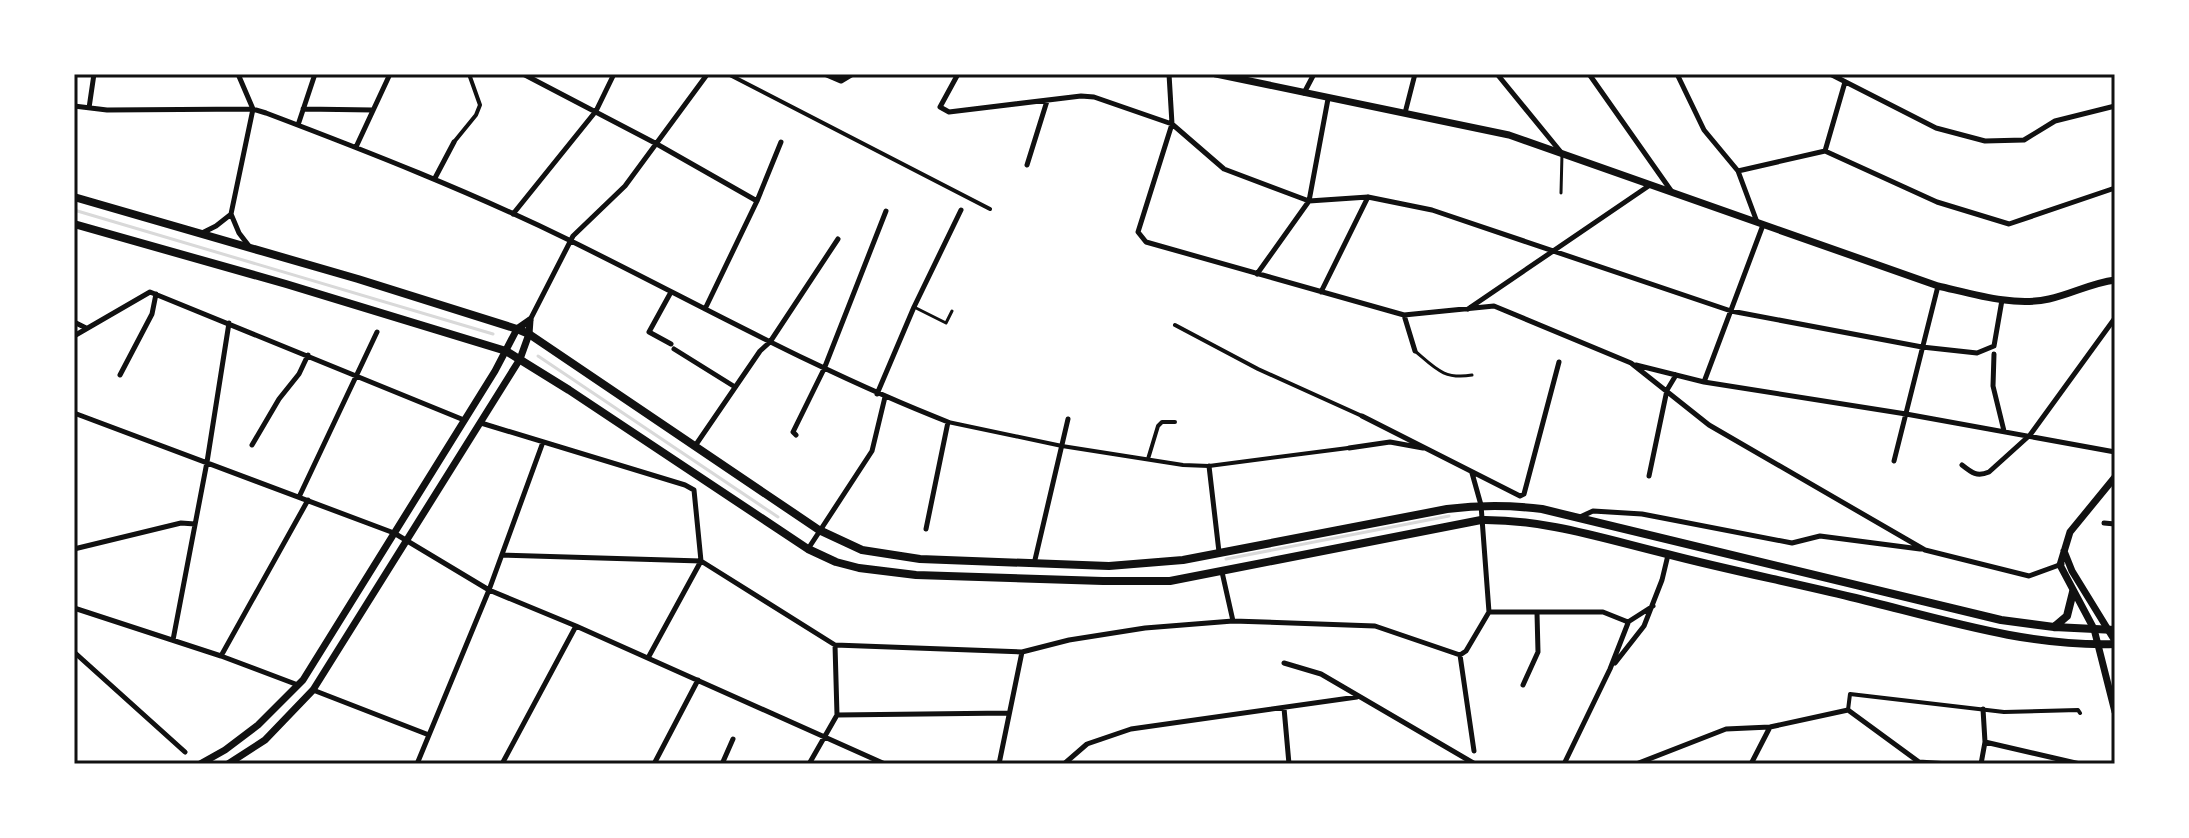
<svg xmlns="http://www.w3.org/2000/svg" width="2189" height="838" viewBox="0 0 2189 838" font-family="Manrope,sans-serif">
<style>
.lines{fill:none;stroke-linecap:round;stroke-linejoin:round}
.stream{stroke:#d9d9d9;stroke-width:3}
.service{stroke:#111;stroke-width:3}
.pedestrian{stroke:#111;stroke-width:4}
.minor{stroke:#111;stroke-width:5}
.tertiary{stroke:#111;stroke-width:7}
.secondary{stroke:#111;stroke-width:8}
.neatline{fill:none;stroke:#111;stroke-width:3}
</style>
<rect width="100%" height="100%" fill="#fff"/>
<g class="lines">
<path class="stream" d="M74 210 493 334
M538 356 778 517
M1226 559 1449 516"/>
<path class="service" d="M1561 193 1562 154
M914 307 946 323 952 311
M1415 351C1435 368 1444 380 1472 375"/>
<path class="pedestrian" d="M728 74 990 209
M454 142 476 115 480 105 469 74
M1175 325 1258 369 1362 416
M948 422 1062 446 1183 465 1209 466 1348 448
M1148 459 1158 426 1162 422H1175
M1848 710 1850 694 2004 712 2078 710 2080 713"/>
<path class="minor" d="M238 74 253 109 231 214 239 233 249 246
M523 74 655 143 757 201
M958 74 940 107 949 112 1081 96 1094 97 1172 124 1224 169 1309 201 1368 197 1432 210 1731 311 1922 347 1977 353 1994 346 2002 300
M1169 74 1172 124 1138 232 1146 242 1404 315 1494 306 1631 363 1709 425 1925 550 2029 576 2062 564
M1497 74 1560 151
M1589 74 1672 192
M1677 74 1704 130 1738 171 1757 222
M1830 74 1936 128 1985 141 2024 140 2055 121 2115 106
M1304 93 1314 74
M74 106 107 110 253 109 266 113C369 152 471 192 569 240 695 302 817 371 948 422L926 529
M89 108 94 74
M303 109 373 110
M1405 113 1415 74
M298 125 315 74
M356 147 390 74
M1825 151 1845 82
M1027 165 1047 101
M1738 171 1825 151 1937 202 2009 224 2115 188
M435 178 454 142
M513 214 596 111 614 74
M202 233 216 226 230 215
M1257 274 1309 201 1328 99
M671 292 649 332 671 344
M1321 292 1368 197
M705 309 757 201 781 142
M1468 309 1650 185
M1404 315 1415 351
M530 320 573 236 625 186 706 76
M74 322 86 328
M74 336 150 292 464 420
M674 349 735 387
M1994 354 1993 386 2004 431
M1636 365 1704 382 1906 414 2115 452
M120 375 152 314 156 294
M1704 382 1763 225
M877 394 914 307 961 210
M74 413 394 533 489 590 576 626 885 764
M1362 416 1520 496 1524 494 1559 362
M481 423 685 485 694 490 701 561 648 658
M796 435 793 432 824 369 886 211
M252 445 279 399 299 374 308 355
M695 446 760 351 770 342 838 239
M1349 448 1390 442 1423 448
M1894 461 1938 286
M1962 465C1972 473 1977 477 1989 472L2030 435 2115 318
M1209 466 1219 552
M1472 473 1481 505 1489 612 1466 651 1460 655 1474 751
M1649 476 1667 390 1676 375
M299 497 377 332
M1580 517 1593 511 1642 514 1792 543 1820 536 1920 549
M2104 523 2115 524
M74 549 181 523 195 524
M808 549 872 451 885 397
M503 555 701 561 835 645 1022 652 1069 640 1145 628 1233 621 1375 626 1460 655
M1034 564 1068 419
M1222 572 1233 621
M74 608 221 656 298 685
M1489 612H1603L1628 622 1653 606
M173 640 207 462 229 323
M74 652 185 752
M221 656 308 500
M1284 663 1321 674 1475 764
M1615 663 1644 626 1662 580 1668 555
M1523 685 1538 652 1537 613
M313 690 429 735
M1284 708 1289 764
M837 715 1009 713
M1985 742 2080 764
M417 764 489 590 543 442
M502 764 576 626
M654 764 698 680
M722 764 733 739
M809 764 837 715 835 645
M999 764 1022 652
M1064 764 1087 744 1131 729 1357 697
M1564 764 1610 669 1628 623
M1636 764 1726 729 1770 727 1848 710 1919 762 1949 764
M1751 764 1770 727
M1981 764 1985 742 1983 709"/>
<path class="tertiary" d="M827 74 841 80 851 74
M1216 74 1509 135 1938 286C1973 294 2014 307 2049 299 2072 294 2091 283 2115 280
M2115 477 2070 532 2060 565 2094 629 2115 712
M2064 551 2072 571 2115 641
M200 764 225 750 258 725 303 680 495 371 517 329 530 320
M228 764 265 740 313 690 520 359 529 334 530 320
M2114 764 2115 762"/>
<path class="secondary" d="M74 197 358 279 517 329 529 334 819 530 862 550 920 559 1109 566 1183 560 1447 509C1480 505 1509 505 1542 509L2001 620 2054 627 2115 630
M74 224 286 284 506 351 569 390 808 549 836 562 859 568 916 575 1103 581H1170L1481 520C1545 519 1605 539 1667 554 1728 570 1790 582 1851 597 1938 618 2025 647 2115 644
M2054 627 2067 616 2073 592"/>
</g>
<rect width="2189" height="838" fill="none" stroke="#ffffff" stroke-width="152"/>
<rect x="76" y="76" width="2037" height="686" class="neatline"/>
</svg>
